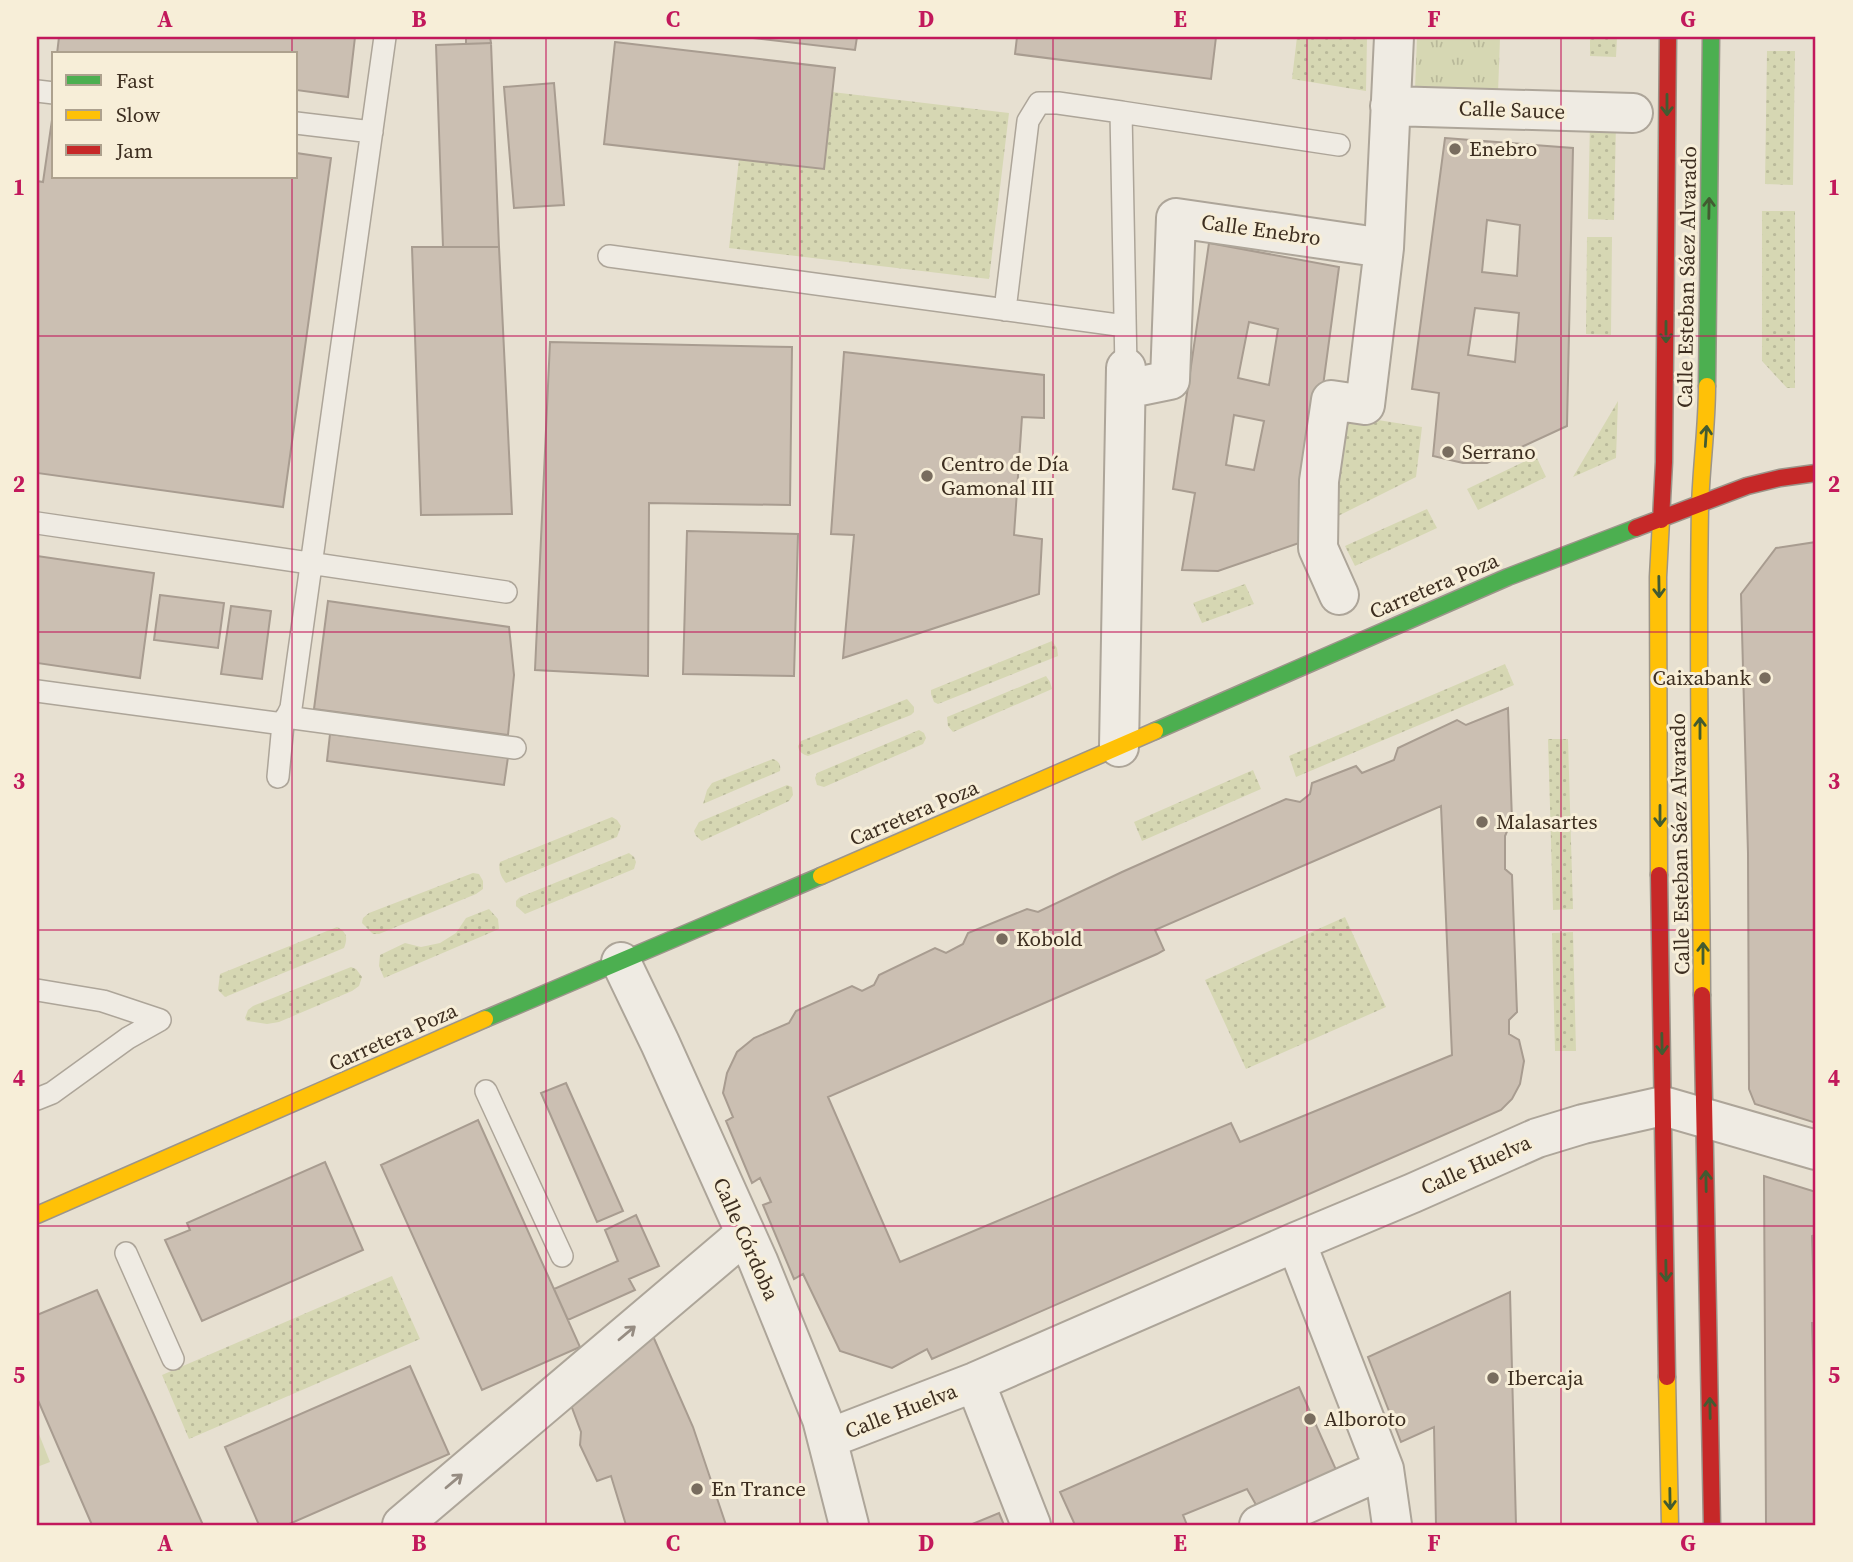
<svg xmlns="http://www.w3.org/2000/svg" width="1853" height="1562" viewBox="0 0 1853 1562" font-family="'Source Serif 4',serif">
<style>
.grass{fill:url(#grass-tufts)}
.garden{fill:url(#garden-dots)}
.pitch{fill:#d6d7b3}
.building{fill:#cbbfb2;stroke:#a89c90;stroke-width:2;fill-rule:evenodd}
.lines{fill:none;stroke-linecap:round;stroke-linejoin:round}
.lane-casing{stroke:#ada599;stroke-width:24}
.street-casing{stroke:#ada599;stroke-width:42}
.fast-casing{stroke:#9c958a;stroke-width:19}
.slow-casing{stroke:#9c958a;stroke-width:19}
.jam-casing{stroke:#9c958a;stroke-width:19}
.lane{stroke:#efebe3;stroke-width:21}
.street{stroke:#efebe3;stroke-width:38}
.fast{stroke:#4caf50;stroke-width:16}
.slow{stroke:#ffc107;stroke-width:16}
.jam{stroke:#c62828;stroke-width:16}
.oneway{stroke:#425b31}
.oneway2{stroke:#968c82}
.grid{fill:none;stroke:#c2185b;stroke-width:2;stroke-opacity:0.55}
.poi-dot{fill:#786c5e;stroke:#f7eed8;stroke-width:2.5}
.labels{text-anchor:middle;stroke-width:6;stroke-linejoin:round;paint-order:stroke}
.street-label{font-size:21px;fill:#3d2e20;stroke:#f7eed8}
.poi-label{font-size:21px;fill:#3d2e20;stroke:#f7eed8;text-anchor:start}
.neatline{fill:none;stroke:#c2185b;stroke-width:2.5}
.grid-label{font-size:23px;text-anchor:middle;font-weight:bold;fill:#c2185b}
</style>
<defs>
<pattern id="grass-tufts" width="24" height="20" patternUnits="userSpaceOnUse" patternTransform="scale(1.75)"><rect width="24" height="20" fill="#d6d7b3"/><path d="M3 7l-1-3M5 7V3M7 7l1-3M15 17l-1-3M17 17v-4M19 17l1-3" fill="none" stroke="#b9b99a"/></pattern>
<pattern id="garden-dots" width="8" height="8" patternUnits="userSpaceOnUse" patternTransform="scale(1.75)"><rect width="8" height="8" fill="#d6d7b3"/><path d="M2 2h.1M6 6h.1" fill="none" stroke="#b9b99a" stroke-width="1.8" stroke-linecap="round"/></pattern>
</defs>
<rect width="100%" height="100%" fill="#e7e0d1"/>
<path class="grass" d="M1417 37 1500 38 1498 93 1415 90Z"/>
<path class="garden" d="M1297 37H1367L1366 91 1292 79Z
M1590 37H1617L1616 57 1590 56Z
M1767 51H1795L1793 185 1765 184Z
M832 92 1009 113 989 279 729 248 739 159 824 169Z
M1590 121 1616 122 1614 220 1588 219Z
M1762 211H1795V388H1787L1762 361Z
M1587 237H1612L1611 335 1586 334Z
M1618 401 1616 458 1573 477Z
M1340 414 1422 427 1416 477 1334 518Z
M1536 456 1546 477 1478 510 1467 489Z
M1427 509 1437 528 1355 566 1345 546Z
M1245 584 1254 604 1202 623 1193 603Z
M1052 641 1057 648 1058 656 938 704 934 702 931 694V690Z
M1505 664 1514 685 1296 777 1289 756Z
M1046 676 1050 682 1052 689 953 732 948 726 947 717Z
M907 699 914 707V712L911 715 808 756C802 754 799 752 798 746L801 741Z
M919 730 924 733 926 738 923 744 824 787 817 785 815 778 817 773Z
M1548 739H1568L1573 909 1553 910Z
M773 759C779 761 781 765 780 771L703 804 707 790 712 783Z
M1253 770 1261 789 1142 841 1134 822Z
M787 785 792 787 793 795 789 801 702 841 696 836 694 831 699 822Z
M612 817 617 820 621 826 617 837 506 883C501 877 498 870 500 862Z
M629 853 634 857 636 862 634 869 525 914 516 906V901L520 897Z
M473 873 479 874 483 881V889L476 894 379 934H373L362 923 363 918 369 913Z
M489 909 498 919 499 929 384 978 379 966 380 955 405 943 421 947 440 943 456 933 466 918Z
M1345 917 1386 1007 1246 1069 1205 980Z
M337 927C347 932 348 938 344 948L225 997 218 990 220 974Z
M1573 932 1576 1051H1555L1552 933Z
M351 967 356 969 362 977 359 986 352 991 279 1022 267 1024 247 1021 245 1018 248 1010 253 1006Z
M392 1276 420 1339 189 1439 162 1375Z"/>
<path class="pitch" d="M37 1429 50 1462 37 1467Z"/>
<path class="building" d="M59 37H355L348 97 296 90V54H57Z
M466 37H490L491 43 466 44Z
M744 37H857L855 50Z
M1017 37H1216L1211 79 1015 54Z
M615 42 835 68 824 169 604 144Z
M491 43 499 247H443L436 45Z
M554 83 564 205 514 208 504 87Z
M52 120H54V177H296V153L331 158 283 507 37 473V181L43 182Z
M1445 138 1573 148 1567 426 1487 463H1463L1433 456 1439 393 1412 389ZM1487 220 1520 225 1517 276 1482 272ZM1475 308 1519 313 1515 362 1468 355Z
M1209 243 1339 267 1302 542 1218 571 1182 570 1195 493 1173 489ZM1249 322 1278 329 1269 385 1238 378ZM1234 415 1264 421 1254 470 1226 465Z
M412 247H499L512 514 421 515Z
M550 342 792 347 790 505 649 503 648 676 535 670Z
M844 352 1044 375V418L1022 417 1014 535 1042 539 1039 594 843 658 854 535 831 534Z
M687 531 798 534 794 676 683 674Z
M1816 542V1123L1755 1104 1749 1089 1748 853 1741 594 1776 548Z
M37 556 154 573 140 678 37 663Z
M160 595 224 603 218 648 154 640Z
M328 601 509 627 514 675 508 735 314 709Z
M231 606 271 611 262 679 221 674Z
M1508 708 1512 820 1505 836V869L1512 875 1517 1012 1509 1020V1034L1519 1040 1524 1061 1520 1084 1512 1099 1501 1110 932 1359 927 1349 892 1368 840 1351 803 1274 794 1279 763 1205 771 1202 760 1178 752 1183 726 1121 733 1117 723 1093 727 1073 737 1052 754 1038 789 1023 796 1011 852 986 862 991 874 985 879 975 935 948 946 953 963 944 968 933 1027 909 1038 912 1122 872 1286 799 1300 802 1310 794 1312 783 1356 766 1362 773 1394 760 1398 748 1457 720 1466 725ZM1441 806 1452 1055 1240 1142 1231 1123 900 1262 828 1097 1157 954 1164 950 1155 930Z
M330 734 508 757 504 785 327 761Z
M566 1083 623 1211 597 1222 541 1093Z
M478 1120 580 1347 482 1390 381 1165Z
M325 1162 363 1250 202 1321 165 1240 190 1230 187 1223Z
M1764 1176 1816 1192V1235L1812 1236 1814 1297H1816V1323H1812L1814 1384H1816V1410H1814L1816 1525H1766Z
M636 1215 659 1266 629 1279 635 1290 568 1320 554 1289 618 1261 605 1230Z
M97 1290 154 1415 203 1525H92L37 1398V1315Z
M1510 1292 1516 1525H1436L1434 1427 1401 1442 1368 1357Z
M649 1327 693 1427 726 1525H626L611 1476 597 1481 580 1445 581 1432 568 1397Z
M410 1366 449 1454 287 1525H259L225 1447Z
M1299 1387 1337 1472 1259 1510 1247 1489 1183 1515 1187 1525H1075L1060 1492Z
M999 1513 1004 1525H970Z"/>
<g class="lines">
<defs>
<path id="lane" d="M37 91 54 93
M296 123 372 132
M609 256 1125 326
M1005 310 1028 121 1039 103H1058L1121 112
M1126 368 1121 112 1339 145
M37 523 506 592
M37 691 283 724 291 708 385 37
M286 717 515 748
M278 777 283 724
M37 990 103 1001 160 1020
M486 1091 562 1256
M37 1099 52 1093 128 1038 160 1020
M126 1253 173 1359"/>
<path id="street" d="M1390 106 1633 113
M1126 389 1170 380 1176 218 1384 248
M1339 595 1318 548 1319 481 1331 400 1365 405 1384 248 1394 37
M1119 747 1126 368
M621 962 660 1043 758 1261 822 1419 849 1525
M1296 1242 1384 1469 1392 1525
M975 1382 1031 1525
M827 1439 975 1382 1296 1242 1413 1193 1537 1138 1583 1124 1663 1106 1816 1150
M402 1525 745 1234
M1259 1525 1384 1469"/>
<path id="fast" d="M1707 386 1711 37
M1155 731 1508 577 1636 528
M485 1019 821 876"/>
<path id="slow" d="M1659 875 1658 577 1661 520
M821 876 1155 731
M1702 995C1701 833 1697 670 1700 508 1701 468 1707 427 1707 386
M37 1215 485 1019
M1667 1377 1670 1525"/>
<path id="jam" d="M1661 520 1664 462 1668 37
M1636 528 1747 486 1780 478 1816 473
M1659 875 1667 1377
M1702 995 1712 1525"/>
</defs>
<use href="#lane" class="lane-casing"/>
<use href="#street" class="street-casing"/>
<use href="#fast" class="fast-casing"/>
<use href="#slow" class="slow-casing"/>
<use href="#jam" class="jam-casing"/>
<use href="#lane" class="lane"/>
<use href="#street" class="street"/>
<use href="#fast" class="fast"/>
<use href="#slow" class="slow"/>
<use href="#jam" class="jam"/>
</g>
<defs><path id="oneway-shaft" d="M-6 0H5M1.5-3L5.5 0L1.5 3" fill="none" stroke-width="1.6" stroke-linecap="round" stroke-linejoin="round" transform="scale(1.75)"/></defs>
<g class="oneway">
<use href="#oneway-shaft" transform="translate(1667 105) rotate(90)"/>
<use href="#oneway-shaft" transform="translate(1709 208) rotate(-89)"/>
<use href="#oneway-shaft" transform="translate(1666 332) rotate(90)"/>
<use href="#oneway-shaft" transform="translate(1706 436) rotate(-86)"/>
<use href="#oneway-shaft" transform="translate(1659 587) rotate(89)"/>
<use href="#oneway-shaft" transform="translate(1700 728) rotate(-90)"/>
<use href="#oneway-shaft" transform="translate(1660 816) rotate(90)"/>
<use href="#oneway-shaft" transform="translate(1703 953) rotate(-90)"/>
<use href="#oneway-shaft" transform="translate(1662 1044) rotate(89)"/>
<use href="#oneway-shaft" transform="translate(1706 1181) rotate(-91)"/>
<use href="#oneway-shaft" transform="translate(1666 1271) rotate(89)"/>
<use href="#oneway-shaft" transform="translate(1710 1408) rotate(-91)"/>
<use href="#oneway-shaft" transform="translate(1670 1499) rotate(89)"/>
</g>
<g class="oneway2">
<use href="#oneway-shaft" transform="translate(627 1333) rotate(-40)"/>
<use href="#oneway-shaft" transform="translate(454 1481) rotate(-40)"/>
</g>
<path class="grid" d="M292 37V54M546 37V1525M800 37V1525M1053 37V1525M1307 37V1525M1561 37V1525M292 177V1525M37 336H1816M37 632H1816M37 930H1816M37 1226H1816"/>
<g class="poi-dot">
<circle cx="1455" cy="149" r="7"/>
<circle cx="1448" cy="452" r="7"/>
<circle cx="927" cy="476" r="7"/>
<circle cx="1765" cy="678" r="7"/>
<circle cx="1482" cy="822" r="7"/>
<circle cx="1002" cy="939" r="7"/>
<circle cx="1493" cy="1378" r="7"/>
<circle cx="1310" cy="1419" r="7"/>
<circle cx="697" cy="1489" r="7"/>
</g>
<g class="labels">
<g class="street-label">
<text transform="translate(1512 110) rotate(2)" y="7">Calle Sauce</text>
<text transform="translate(1261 230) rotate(8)" y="7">Calle Enebro</text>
<text transform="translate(1687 277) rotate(-89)" y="7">Calle Esteban Sáez Alvarado</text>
<text transform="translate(1434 586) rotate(-23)" y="7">Carretera Poza</text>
<text transform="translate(914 813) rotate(-23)" y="7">Carretera Poza</text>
<text transform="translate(1680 844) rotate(-91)" y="7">Calle Esteban Sáez Alvarado</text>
<text transform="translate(393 1037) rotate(-24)" y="7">Carretera Poza</text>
<text transform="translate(1476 1165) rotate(-24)" y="7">Calle Huelva</text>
<text transform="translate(746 1239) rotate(66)" y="7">Calle Córdoba</text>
<text transform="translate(901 1411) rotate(-21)" y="7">Calle Huelva</text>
</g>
<g class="poi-label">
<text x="1469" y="156">Enebro</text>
<text x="1462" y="459">Serrano</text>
<text x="941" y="471">Centro de Día<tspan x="941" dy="24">Gamonal III</tspan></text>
<text x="1751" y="685" text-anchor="end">Caixabank</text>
<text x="1496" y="829">Malasartes</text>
<text x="1016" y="946">Kobold</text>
<text x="1507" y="1385">Ibercaja</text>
<text x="1324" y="1426">Alboroto</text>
<text x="711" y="1496">En Trance</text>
</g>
</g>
<rect width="1853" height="1562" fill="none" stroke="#f7eed8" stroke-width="77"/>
<rect x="52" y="52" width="245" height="126" fill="#f7eed8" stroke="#ada18e" stroke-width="2"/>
<rect x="66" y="75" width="35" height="10" fill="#4caf50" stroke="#ada18e" stroke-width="2"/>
<text x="116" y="88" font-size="21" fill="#3d2e20">Fast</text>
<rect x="66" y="110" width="35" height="10" fill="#ffc107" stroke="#ada18e" stroke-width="2"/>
<text x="116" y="122" font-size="21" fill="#3d2e20">Slow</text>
<rect x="66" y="145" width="35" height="10" fill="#c62828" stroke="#ada18e" stroke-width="2"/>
<text x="116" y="158" font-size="21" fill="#3d2e20">Jam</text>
<rect x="38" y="38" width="1776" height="1486" class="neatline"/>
<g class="grid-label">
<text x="165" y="27">A</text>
<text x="419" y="27">B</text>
<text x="673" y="27">C</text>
<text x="926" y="27">D</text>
<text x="1180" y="27">E</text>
<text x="1434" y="27">F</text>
<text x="1688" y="27">G</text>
<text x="19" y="195">1</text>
<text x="1834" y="195">1</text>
<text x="19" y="492">2</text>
<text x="1834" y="492">2</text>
<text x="19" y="789">3</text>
<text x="1834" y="789">3</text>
<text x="19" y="1086">4</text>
<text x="1834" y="1086">4</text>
<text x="19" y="1383">5</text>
<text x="1834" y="1383">5</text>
<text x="165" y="1551">A</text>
<text x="419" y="1551">B</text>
<text x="673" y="1551">C</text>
<text x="926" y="1551">D</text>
<text x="1180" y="1551">E</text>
<text x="1434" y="1551">F</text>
<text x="1688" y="1551">G</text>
</g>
</svg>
